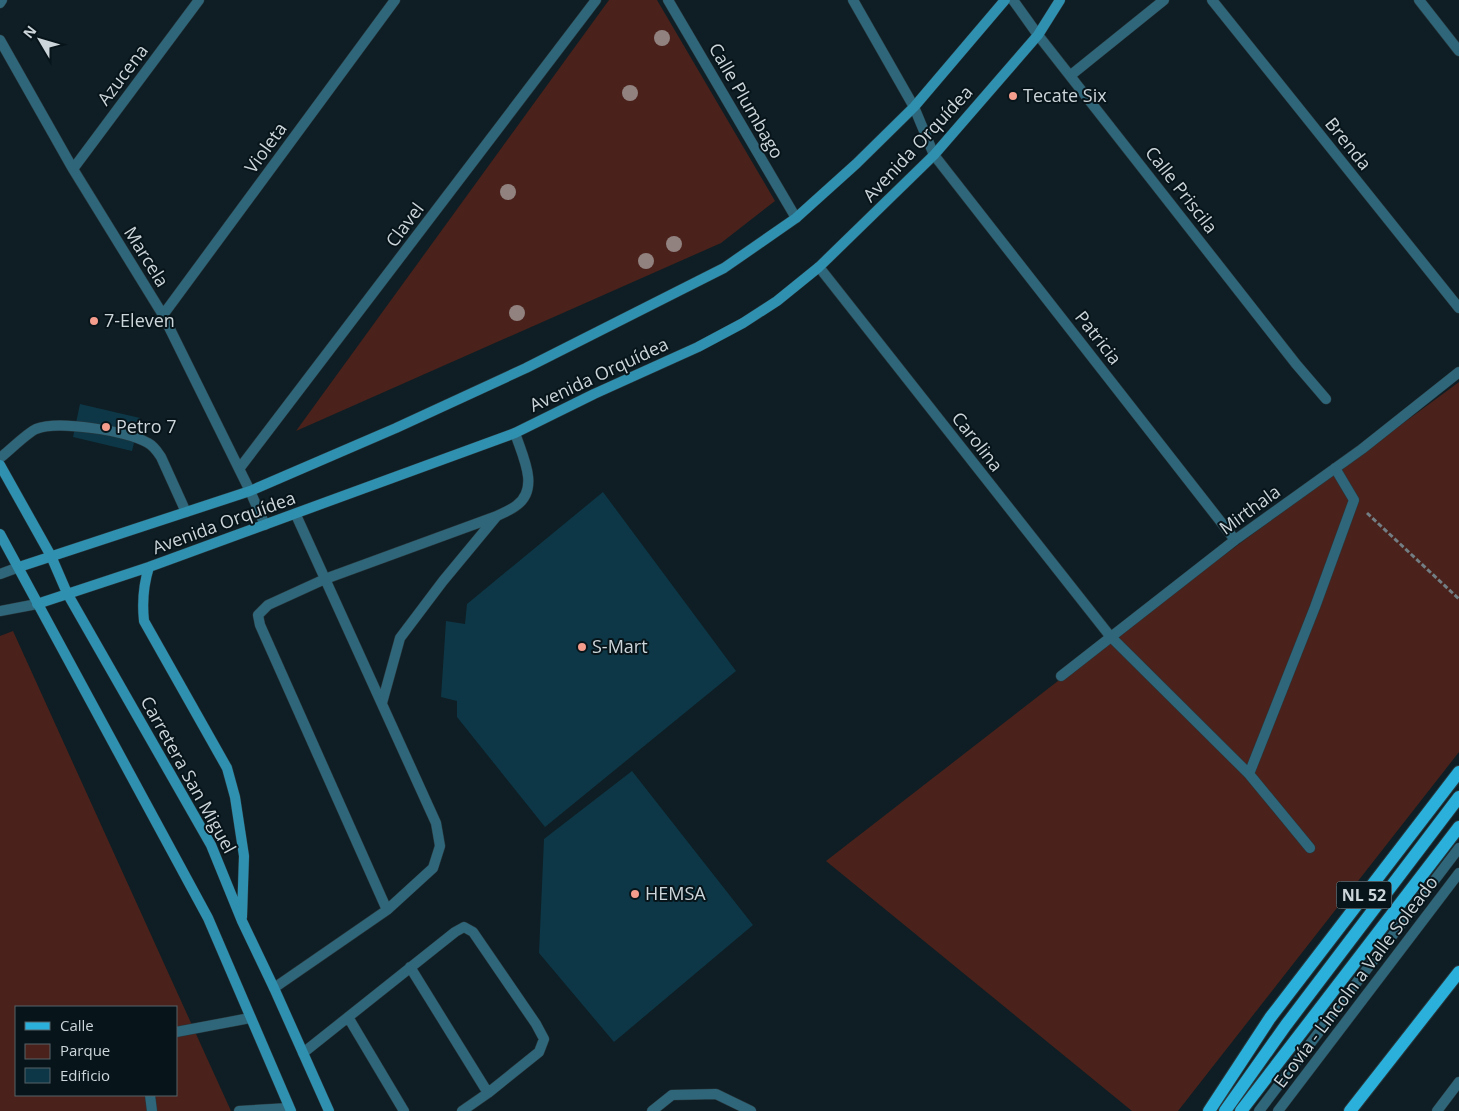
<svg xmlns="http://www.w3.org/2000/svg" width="1459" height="1111" viewBox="0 0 1459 1111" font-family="'Open Sans',sans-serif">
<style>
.green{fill:#4a221b;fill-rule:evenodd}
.building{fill:#0d3746}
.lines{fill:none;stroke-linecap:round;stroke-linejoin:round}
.lane-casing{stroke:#29383d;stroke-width:11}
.street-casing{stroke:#29383d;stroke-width:11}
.secondary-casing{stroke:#29383d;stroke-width:11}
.primary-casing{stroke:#29383d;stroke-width:14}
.path{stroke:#727e83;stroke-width:3;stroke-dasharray:5 2.5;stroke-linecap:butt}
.lane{stroke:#2f667a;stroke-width:10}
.street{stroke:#2f667a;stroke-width:10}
.secondary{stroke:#3090b0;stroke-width:10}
.primary{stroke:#2ab0db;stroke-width:12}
.tree{fill:#918280}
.poi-dot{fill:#f49d8c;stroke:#07151b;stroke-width:2}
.labels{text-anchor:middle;stroke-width:4;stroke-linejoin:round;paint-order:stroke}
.shield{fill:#07151b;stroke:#919ba0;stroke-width:1}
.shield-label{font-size:16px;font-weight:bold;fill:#ccd5d9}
.street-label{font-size:18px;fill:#ccd5d9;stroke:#07151b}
.poi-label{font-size:18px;fill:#ccd5d9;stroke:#07151b;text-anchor:start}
</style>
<rect width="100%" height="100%" fill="#0f1e24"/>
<path class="green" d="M609 0H657L775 201 721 243 296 431Z
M1459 382V752L1178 1111H1132L826 861 1147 612Z
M13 631 231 1111H0V636ZM16 1007H176V1095H16Z"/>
<path class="building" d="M80 404 140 418 132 451 73 437Z
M603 492 736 671 545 827 457 717V701L441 697 446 621 465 624 467 604Z
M632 771 753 925 614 1042 539 953 544 839Z"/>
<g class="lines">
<defs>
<path id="lane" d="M0 458C9 451 27 433 36 429 58 420 127 431 148 443 154 446 157 451 161 457L186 512
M382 703 400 638 443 581 496 517
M387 910 260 625 258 615 268 605 325 579 497 516C503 513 511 510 517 505 540 488 522 455 515 433
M410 967 488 1093
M274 988 387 910 433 868 440 846 436 823 296 515
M348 1017 404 1111
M176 1032 250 1018
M303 1053 455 932 464 927 473 932 536 1024 544 1039 539 1052 488 1093 462 1111
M150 1095 152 1111
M239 1111 289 1108
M652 1111 672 1095 716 1094 751 1111
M1259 1111 1459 848
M1278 1111 1459 873
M1437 1111 1459 1082"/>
<path id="street" d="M668 0 796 218
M853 0 914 107 934 155 1235 540
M1013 0 1038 35 1296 364 1326 399
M1212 0 1459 308
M1419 0 1459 51
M0 3 2 0
M0 40 73 169 163 315 250 491 265 525
M1071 75 1164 0
M73 169 199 0
M819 267 1110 636 1249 774 1310 848
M163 315 395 0
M239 469 596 0
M0 574 19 567
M0 611 37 604
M1061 676 1235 540 1362 449 1459 372
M1249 774 1315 607 1354 500 1335 468"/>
<path id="secondary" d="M0 465 51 556 67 593 211 845 242 921 274 988 329 1111
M0 534 208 918 291 1111
M19 567 250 491 396 428 526 368 724 268 796 218 856 164 914 107 1005 0
M149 567C143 586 142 602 144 621L227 768 235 797 244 856 242 917
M37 604 149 567 515 433 594 394 698 347 743 323 777 301 819 267 934 155 1038 35 1060 0"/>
<path id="primary" d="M1209 1111 1270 1018 1459 772
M1225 1111 1286 1025 1459 797
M1241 1111 1459 827
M1350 1111 1459 972"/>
</defs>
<use href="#lane" class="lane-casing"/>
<use href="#street" class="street-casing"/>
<use href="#secondary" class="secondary-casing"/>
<use href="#primary" class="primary-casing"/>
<path class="path" d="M1367 513 1459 599"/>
<use href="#lane" class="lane"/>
<use href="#street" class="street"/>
<use href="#secondary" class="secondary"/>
<use href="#primary" class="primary"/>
</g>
<g class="tree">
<circle cx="662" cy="38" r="8"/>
<circle cx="630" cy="93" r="8"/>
<circle cx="508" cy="192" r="8"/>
<circle cx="674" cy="244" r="8"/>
<circle cx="646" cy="261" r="8"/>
<circle cx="517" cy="313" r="8"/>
</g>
<g class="poi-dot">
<circle cx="1013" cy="96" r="5"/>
<circle cx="94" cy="321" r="5"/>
<circle cx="106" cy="427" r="5"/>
<circle cx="582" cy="647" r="5"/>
<circle cx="635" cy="894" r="5"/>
</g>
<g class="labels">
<rect class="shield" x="1336.5" y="881.5" width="55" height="27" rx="4"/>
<g class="shield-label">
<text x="1364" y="901">NL 52</text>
</g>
<g class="street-label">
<text transform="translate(123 75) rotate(-53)" y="6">Azucena</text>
<text transform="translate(746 101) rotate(60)" y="6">Calle Plumbago</text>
<text transform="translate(918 144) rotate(-47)" y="6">Avenida Orquídea</text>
<text transform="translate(1348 144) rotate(51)" y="6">Brenda</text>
<text transform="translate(266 148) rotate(-54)" y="6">Violeta</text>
<text transform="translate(1181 190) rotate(52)" y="6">Calle Priscila</text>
<text transform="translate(405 225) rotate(-53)" y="6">Clavel</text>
<text transform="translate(146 257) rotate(58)" y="6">Marcela</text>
<text transform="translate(1098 338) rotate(52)" y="6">Patricia</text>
<text transform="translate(599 375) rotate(-25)" y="6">Avenida Orquídea</text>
<text transform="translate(977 442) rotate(52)" y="6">Carolina</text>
<text transform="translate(1250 510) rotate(-36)" y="6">Mirthala</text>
<text transform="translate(224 523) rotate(-20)" y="6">Avenida Orquídea</text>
<text transform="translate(188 775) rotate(61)" y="6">Carretera San Miguel</text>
<text transform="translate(1356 982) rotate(-53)" y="6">Ecovía - Lincoln a Valle Soleado</text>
</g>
<g class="poi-label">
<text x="1023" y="102">Tecate Six</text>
<text x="104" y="327">7-Eleven</text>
<text x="116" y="433">Petro 7</text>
<text x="592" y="653">S-Mart</text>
<text x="645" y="900">HEMSA</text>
</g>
</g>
<rect x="15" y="1006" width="162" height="90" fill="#07151b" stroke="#566267"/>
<rect x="25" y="1022" width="25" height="8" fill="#2ab0db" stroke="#566267"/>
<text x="60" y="1031" font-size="15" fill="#ccd5d9">Calle</text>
<rect x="25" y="1044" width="25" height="15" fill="#4a221b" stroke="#566267"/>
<text x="60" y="1056" font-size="15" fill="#ccd5d9">Parque</text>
<rect x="25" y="1068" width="25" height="15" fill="#0d3746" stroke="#566267"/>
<text x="60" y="1081" font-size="15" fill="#ccd5d9">Edificio</text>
<g transform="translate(40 40) rotate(308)" stroke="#07151b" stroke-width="4" paint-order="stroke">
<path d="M0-4L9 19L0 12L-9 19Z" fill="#ccd5d9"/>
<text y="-8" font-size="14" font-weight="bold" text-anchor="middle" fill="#ccd5d9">N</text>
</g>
</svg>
